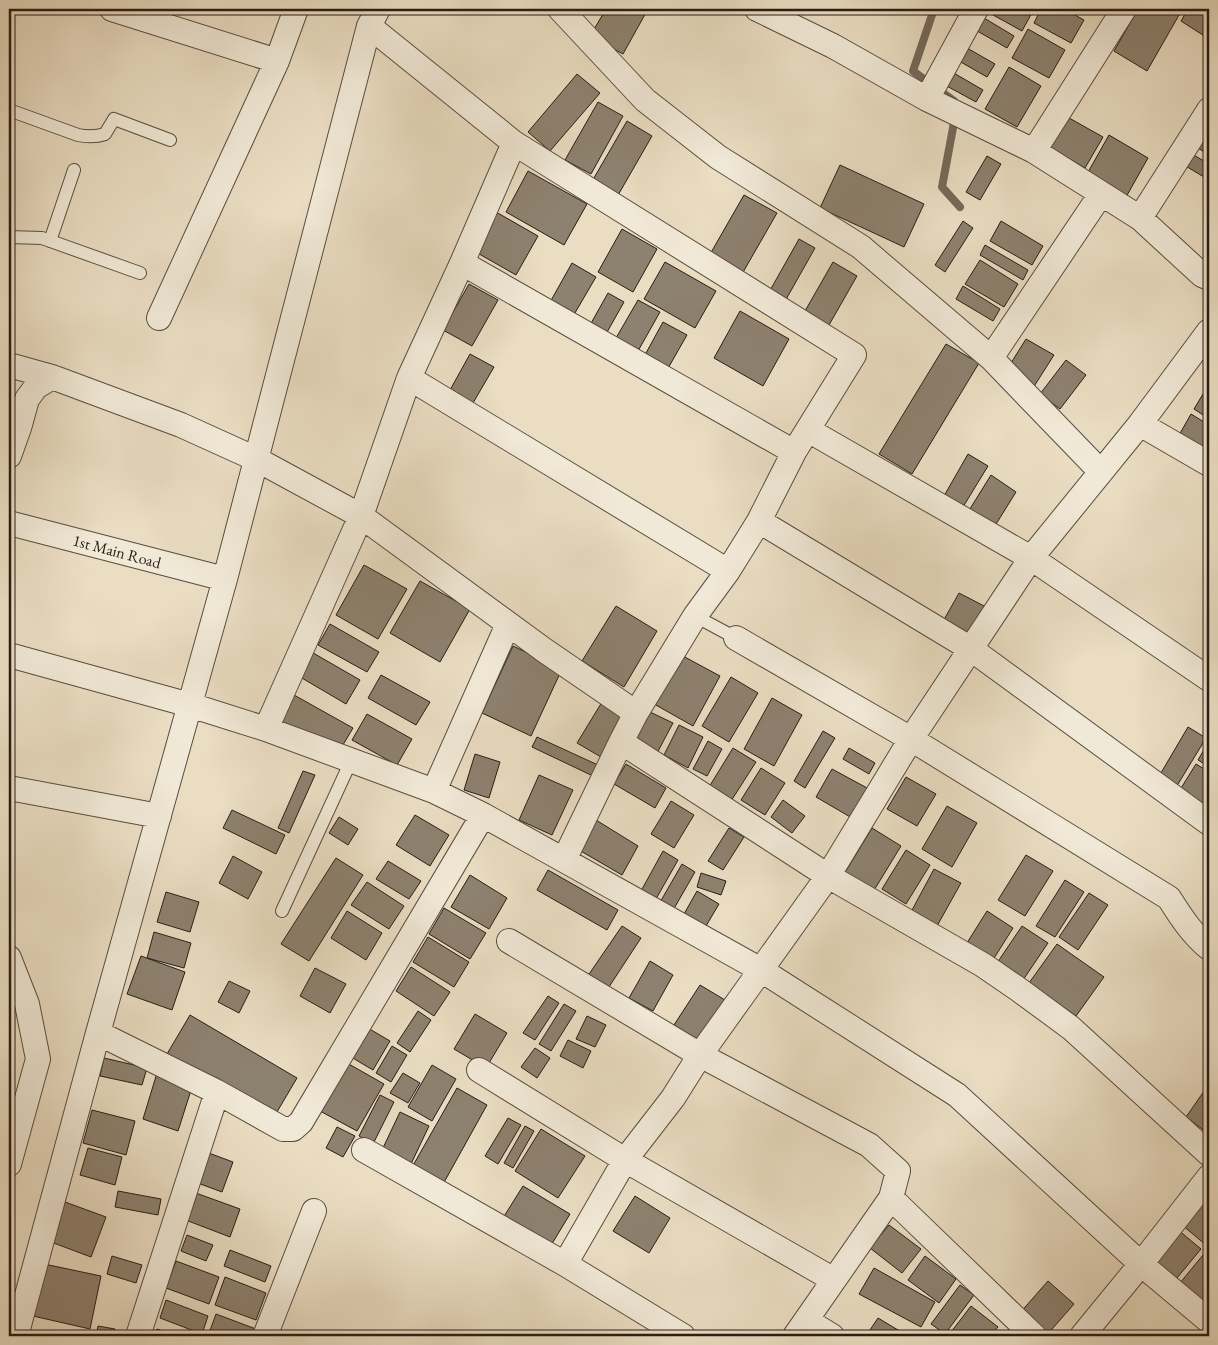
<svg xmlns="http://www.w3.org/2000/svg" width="1218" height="1345" viewBox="0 0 1218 1345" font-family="'EB Garamond',serif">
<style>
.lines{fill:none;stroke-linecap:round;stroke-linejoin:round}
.stream{stroke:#75695a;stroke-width:8}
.building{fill:#8d816f;stroke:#281d16}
.lane-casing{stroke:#584d41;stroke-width:14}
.street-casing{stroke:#584d41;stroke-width:26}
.lane{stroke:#f1e9d7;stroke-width:12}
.street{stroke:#f1e9d7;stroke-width:24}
.labels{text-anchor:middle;stroke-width:4;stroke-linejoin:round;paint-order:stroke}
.street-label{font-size:16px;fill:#281d16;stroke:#f1e9d7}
</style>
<rect width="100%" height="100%" fill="#eaddc2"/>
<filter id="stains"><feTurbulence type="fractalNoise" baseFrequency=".004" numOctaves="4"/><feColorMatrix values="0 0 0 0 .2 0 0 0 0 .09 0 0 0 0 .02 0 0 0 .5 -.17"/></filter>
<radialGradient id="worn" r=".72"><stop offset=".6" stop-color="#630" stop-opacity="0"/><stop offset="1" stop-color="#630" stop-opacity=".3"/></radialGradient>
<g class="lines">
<path class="stream" d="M934 9 913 71 954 101
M955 117 942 187 960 207"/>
</g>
<path class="building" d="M606 9H648L623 54 590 36Z
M985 9H1034L1022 31 984 10Z
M1041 9H1064L1084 20 1071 43 1034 23Z
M1138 9H1168L1179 15 1147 71 1114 51Z
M1188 9H1209V39L1181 21Z
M979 15 1014 36 1007 48 972 28Z
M1028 29 1065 50 1049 78 1012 58Z
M967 48 995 64 987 77 959 61Z
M1009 67 1041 86 1017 127 985 109Z
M952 72 983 90 976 102 945 85Z
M577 74 600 93 550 151 528 132Z
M598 102 623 116 591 174 565 160Z
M1062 114 1103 137 1085 168 1044 144Z
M627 121 652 136 617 197 591 183Z
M1208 131 1209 132V155L1198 148Z
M1109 135 1148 158 1126 197 1087 174Z
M1192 154 1209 164V180L1184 165Z
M987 156 1001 164 980 200 966 192Z
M840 165 924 204 904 247 820 208Z
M528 171 587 204 564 245 506 212Z
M744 195 777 213 742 274 709 256Z
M496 212 538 236 516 275 474 251Z
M963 221 973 228 945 272 935 265Z
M1001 221 1043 246 1032 265 990 241Z
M622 229 657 249 633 292 598 272Z
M799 239 815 248 784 303 768 294Z
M985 245 1028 270 1023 280 980 255Z
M980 260 1018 284 1004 307 965 284Z
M665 262 716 291 695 328 644 299Z
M833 262 857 276 825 332 801 318Z
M572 263 596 277 572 318 549 304Z
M469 284 498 300 472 346 443 330Z
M963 286 1000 309 993 321 956 299Z
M608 293 624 302 606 334 590 325Z
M638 300 660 312 638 351 616 338Z
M740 311 789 339 763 386 714 358Z
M663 322 687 335 663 377 640 364Z
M1026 339 1054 355 1033 388 1006 371Z
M946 344 979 363 912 474 879 454Z
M470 354 494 367 473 403 450 390Z
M1066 360 1086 375 1060 409 1040 394Z
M1209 384V419L1194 409Z
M1191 414 1209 425V455L1178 437Z
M968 454 988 466 963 507 944 496Z
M991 475 1016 492 993 529 968 512Z
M364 565 407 589 378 639 336 615Z
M420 581 470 609 440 662 390 633Z
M959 593 990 609 971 641 941 625Z
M616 606 657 631 624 687 582 661Z
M330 624 379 652 367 672 318 645Z
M513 646 562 669 531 736 482 713Z
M308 650 360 680 346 704 295 674Z
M681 655 720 676 693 726 654 704Z
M381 675 430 702 416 725 368 698Z
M731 677 758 693 729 742 702 726Z
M294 695 353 728 337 755 278 721Z
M772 698 802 715 774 766 744 749Z
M602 702 625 716 601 757 577 743Z
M650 712 673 723 656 755 634 743Z
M367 714 412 739 397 765 352 740Z
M679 725 703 737 688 768 664 755Z
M1188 727 1206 738 1175 789 1158 778Z
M823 731 835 738 805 788 794 781Z
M537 737 598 765 593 776 532 747Z
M708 741 722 749 707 776 693 769Z
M1208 743 1209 744V767L1198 760Z
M733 748 756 762 731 801 709 787Z
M849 748 875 763 869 774 843 759Z
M475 754 500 762 489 798 464 790Z
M626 764 666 788 655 808 614 784Z
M1196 764 1209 772V811L1178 793Z
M761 768 785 783 765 815 741 800Z
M832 769 869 789 852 818 816 797Z
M303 771 315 775 289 833 278 828Z
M539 775 573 790 552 835 519 820Z
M906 777 936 794 917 826 887 809Z
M783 800 805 816 792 833 771 817Z
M671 801 694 815 674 848 651 834Z
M947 806 977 823 952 867 922 849Z
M232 810 285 835 276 854 223 828Z
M415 815 449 835 430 866 396 845Z
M339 817 358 829 348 845 329 833Z
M596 820 638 846 622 875 579 850Z
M729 828 744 837 723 870 708 861Z
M872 828 901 846 873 892 844 874Z
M906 850 930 865 906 904 882 889Z
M663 851 678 860 656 899 641 891Z
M1026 855 1053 871 1025 916 998 900Z
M233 856 262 872 248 899 219 883Z
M336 858 363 875 309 961 281 944Z
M388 861 421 881 409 899 376 879Z
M682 864 695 872 672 912 659 904Z
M934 869 961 883 937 926 911 912Z
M548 870 618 910 607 930 537 890Z
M701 873 726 881 721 895 697 887Z
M470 875 507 898 489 929 451 907Z
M1065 880 1084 892 1055 937 1036 926Z
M367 882 404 906 389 929 351 905Z
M697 891 719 904 706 926 684 914Z
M166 892 199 902 190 932 157 922Z
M1089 893 1108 905 1078 950 1059 937Z
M444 908 486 933 470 959 429 934Z
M347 911 382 933 366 960 331 938Z
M987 911 1013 928 991 963 965 946Z
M622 926 641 938 605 993 585 980Z
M1022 926 1048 943 1023 980 997 963Z
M154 932 191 943 184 968 147 958Z
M428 937 469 962 454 987 413 962Z
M1057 944 1104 977 1076 1016 1029 983Z
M141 956 185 972 172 1010 127 994Z
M650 961 673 975 653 1011 629 998Z
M411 967 450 992 434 1016 396 991Z
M315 968 346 984 330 1013 300 996Z
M229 981 250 991 239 1013 218 1002Z
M700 985 730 1003 704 1044 674 1025Z
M548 996 559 1003 535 1040 523 1033Z
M564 1004 576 1011 551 1051 539 1044Z
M418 1011 431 1020 410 1052 397 1043Z
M475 1014 507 1033 486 1068 454 1049Z
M190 1015 297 1078 274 1117 167 1054Z
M587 1016 606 1025 595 1047 576 1039Z
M368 1028 390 1041 373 1070 351 1057Z
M568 1040 591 1051 583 1068 560 1056Z
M392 1046 407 1055 391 1082 376 1073Z
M535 1048 550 1058 537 1078 521 1067Z
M104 1058 147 1068 142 1085 100 1076Z
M347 1063 384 1084 357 1131 320 1111Z
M432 1065 456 1079 432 1121 408 1107Z
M157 1073 193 1084 178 1131 143 1119Z
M403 1073 420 1083 408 1103 390 1093Z
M1209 1084V1134L1186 1117Z
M457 1088 487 1105 442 1186 411 1169Z
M380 1095 394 1102 373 1144 359 1136Z
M92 1110 135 1121 126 1155 83 1143Z
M400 1112 429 1126 411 1164 382 1150Z
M508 1118 521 1125 498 1164 485 1156Z
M525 1126 534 1131 513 1168 504 1163Z
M337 1127 355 1136 343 1157 326 1148Z
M541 1129 585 1156 558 1198 515 1171Z
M88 1148 122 1157 115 1185 80 1175Z
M206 1152 233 1162 222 1192 195 1182Z
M523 1186 570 1214 550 1247 503 1218Z
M118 1191 161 1199 158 1215 115 1207Z
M193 1192 240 1209 230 1237 183 1219Z
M1209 1194V1241L1206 1245 1182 1225Z
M635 1196 670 1218 649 1253 613 1231Z
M65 1202 106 1217 91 1257 51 1242Z
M889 1225 921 1249 902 1273 870 1248Z
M1177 1229 1201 1249 1172 1284 1148 1264Z
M187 1235 213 1245 206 1261 181 1251Z
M230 1250 271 1266 265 1282 224 1266Z
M1203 1255 1209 1260V1297L1200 1308 1175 1289Z
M112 1256 142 1265 136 1283 107 1274Z
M925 1256 956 1279 939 1303 908 1280Z
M176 1261 219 1277 209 1304 166 1288Z
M44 1264 101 1276 90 1329 33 1316Z
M874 1268 935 1302 921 1327 859 1294Z
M225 1277 266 1293 256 1320 215 1305Z
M1048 1281 1074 1304 1046 1336H1044L1019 1314Z
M960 1285 974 1295 945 1334 931 1324Z
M166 1300 208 1316 202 1334 160 1318Z
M971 1306 998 1327 990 1336H948Z
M216 1314 256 1329 253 1336H208Z
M878 1318 908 1336H866Z
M98 1326 115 1329 114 1336H96Z
M157 1329 177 1336H154Z"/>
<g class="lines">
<defs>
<path id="lane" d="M9 110 78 135C88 137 96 137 105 134L114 119 170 140
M9 237 42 238 140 273
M50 241 74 170
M695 616 736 638
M282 911 351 761"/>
<path id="street" d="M112 9 277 61 296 9
M560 9 645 100 718 157 861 247 991 358
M757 9 833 46 927 99 1034 151 1140 218 1202 275 1209 278
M369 26 514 143 854 355 794 452 759 521 728 571 695 616 636 713
M927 99 976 9
M1034 151 1124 9
M1140 218 1209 110
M462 263 794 452
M159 318 277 61
M9 365 52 377 181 425 256 459 361 516 544 650 636 713 621 742 828 876 983 965 1018 989 1071 1028 1209 1154
M409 378 728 571
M1140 424 1209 464
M808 430 1031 558 1209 679
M9 456 19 428 27 399 36 387 52 377
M1101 472 991 358 1101 194
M759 521 971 649 1209 823
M9 523 225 579
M736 638 911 739 1169 898C1181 917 1192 934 1209 948
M9 655 190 705 266 729 434 791 483 815 761 970 957 1095 1141 1264 1209 1321
M266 729 361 516 409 378 462 263 514 143
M9 788 159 816
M434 791 508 624
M564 860 621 742
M509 941 700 1055 869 1145 898 1171 891 1198 795 1336
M9 958 27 1004 38 1059 9 1164
M98 1033 217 1092 283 1129H293L301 1122 483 815
M479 1070 625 1160 834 1280
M364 1150 565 1264 683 1336
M891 1198 1034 1336
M565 1264 625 1160 673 1098 700 1055 828 876 911 739 1031 558 1140 424 1209 331
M806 1320 832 1336
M16 1336 98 1033 225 579 369 26 378 9
M138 1336 217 1092
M265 1336 314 1211
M1082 1336 1141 1264 1209 1177"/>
</defs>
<use href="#lane" class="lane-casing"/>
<use href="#street" class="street-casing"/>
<use href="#lane" class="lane"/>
<use href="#street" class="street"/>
</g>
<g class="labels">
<g class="street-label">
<text transform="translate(117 551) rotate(15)" y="6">1st Main Road</text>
</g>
</g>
<rect width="1218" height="1345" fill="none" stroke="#eaddc2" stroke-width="30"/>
<rect x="10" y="10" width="1198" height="1325" fill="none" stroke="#281d16" stroke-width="2.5"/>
<rect x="15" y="15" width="1188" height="1315" fill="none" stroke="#281d16"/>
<rect width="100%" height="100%" filter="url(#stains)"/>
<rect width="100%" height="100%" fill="url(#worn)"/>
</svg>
